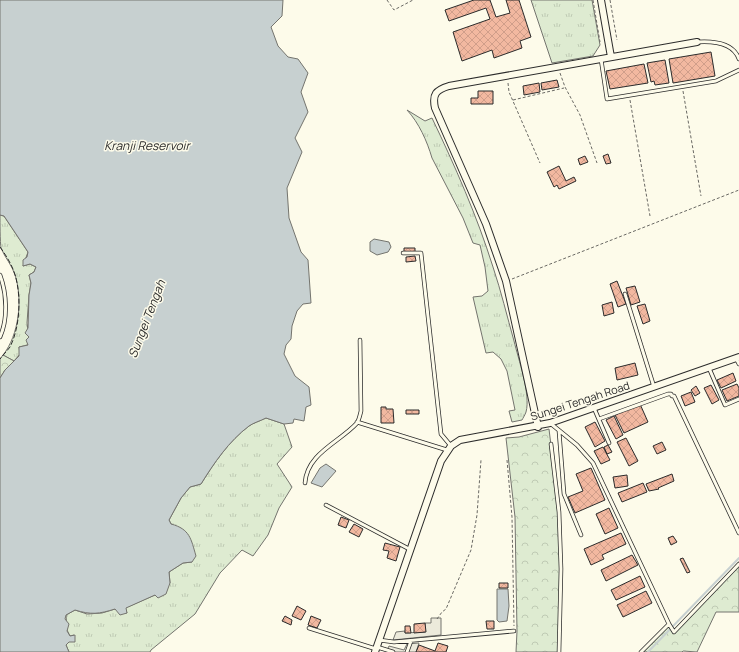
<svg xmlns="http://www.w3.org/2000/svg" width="739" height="652" viewBox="0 0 739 652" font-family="Manrope,sans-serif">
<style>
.grass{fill:url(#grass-tufts);stroke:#74746e}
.forest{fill:url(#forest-crowns);stroke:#74746e}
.parking{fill:#eceadb;stroke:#74746e}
.water{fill:#c7d0d0;stroke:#74746e}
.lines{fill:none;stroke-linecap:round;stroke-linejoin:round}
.stream{stroke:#c7d0d0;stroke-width:2}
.building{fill:url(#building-cross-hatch);stroke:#2b2b2b}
.service-casing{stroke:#2b2b2b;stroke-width:4.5}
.minor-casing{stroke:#2b2b2b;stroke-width:8}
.path{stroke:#6a6964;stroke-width:1;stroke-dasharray:3 2;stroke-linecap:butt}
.service{stroke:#fdfbea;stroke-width:3}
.minor{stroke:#fdfbea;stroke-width:6}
.fence{stroke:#2b2b2b;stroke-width:1;stroke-dasharray:5 2;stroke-linecap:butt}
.labels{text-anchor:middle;stroke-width:3;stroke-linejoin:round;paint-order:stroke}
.street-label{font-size:11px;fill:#2b2b2b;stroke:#fdfbea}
.water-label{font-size:12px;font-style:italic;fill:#2b2b2b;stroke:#fdfbea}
</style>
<defs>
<pattern id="grass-tufts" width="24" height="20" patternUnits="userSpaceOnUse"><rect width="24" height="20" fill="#deebd1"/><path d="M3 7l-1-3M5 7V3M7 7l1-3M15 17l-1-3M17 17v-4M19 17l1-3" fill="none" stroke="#bfcab4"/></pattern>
<pattern id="forest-crowns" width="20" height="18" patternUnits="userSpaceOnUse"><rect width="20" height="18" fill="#deebd1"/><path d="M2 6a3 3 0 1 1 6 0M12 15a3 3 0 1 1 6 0" fill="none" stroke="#bfcab4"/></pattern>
<pattern id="building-cross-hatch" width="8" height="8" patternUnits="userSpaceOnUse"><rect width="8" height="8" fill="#f2b8a0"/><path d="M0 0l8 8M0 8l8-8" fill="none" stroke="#d09e8a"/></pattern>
</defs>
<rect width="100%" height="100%" fill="#fdfbea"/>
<path class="grass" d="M531 0H592L600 45 593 56 552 63Z
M407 110 425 121 432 118C455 166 477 216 493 267 501 291 507 316 514 341 518 358 531 395 526 412 525 415 523 418 522 420L512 422 509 411 515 410 507 371 501 359 493 352 486 353 473 297 482 296 488 291 485 267 480 245 473 243 463 218 432 158C427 141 419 123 407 110Z
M0 215 4 216 28 252 23 266 30 264 36 267 34 272 29 275 31 283 29 295 27 323 29 337 28 345 19 347 20 354 14 361 3 355C19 335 23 299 15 275 12 265 5 258 1 248 0 242 0 222 0 215Z
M266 418 284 424 292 447 277 464 292 487 279 508 268 535 253 556 242 550 220 573 195 614 151 650 150 652H69L66 645 74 635 70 636 67 630 66 615 75 610 87 614 102 613 115 609 127 613 125 608 155 595 170 583 169 572 183 563 192 562 169 520 181 498 190 487 201 484C214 463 229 441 249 426 253 423 260 421 266 418Z"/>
<path class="forest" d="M3 355 14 361 5 370 0 378V359Z
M549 429 559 512 561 569 559 652H516L517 631 515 517 506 438 519 437Z
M739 564V612H716L697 652 683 651 682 652H641L669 624 674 631Z"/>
<path class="parking" d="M431 618H441V635L393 640 396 632 405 631V633L425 632V623H431Z
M419 643 416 652H386L389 646 404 650 407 644Z"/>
<path class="water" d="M0 0H283L282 16 271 27 278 46 288 57 298 59 308 73 301 92 308 112 295 138 302 152 287 188 289 218 301 252 308 260 311 303 303 304 297 311 292 326 291 339 286 345 284 354 295 376 309 387 311 405 306 407 304 421 294 419 293 423 284 424 266 418C260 421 253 423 249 426 229 441 214 463 201 484L190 487 181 498 169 520 171 524C190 529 191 539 196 556L192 562 183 563 169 572 170 583 166 594 158 598 155 595 126 608 127 613 120 615 115 609C99 614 91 615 75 610L66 615 65 619 69 624 67 631 70 636 75 635V642H69L66 645 69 652H0V378L5 370 19 356V347L28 345 26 340 29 337 25 333 28 328 29 295 31 283 29 275 34 272 36 267 30 264 23 266V260L27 257 28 252 4 216 0 215Z
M374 239 389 242 391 247 388 252 377 255 370 251V242Z
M326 464 336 471 322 487 311 483 320 468Z
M497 589H508L509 606 507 621 499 622 497 620Z"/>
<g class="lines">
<path class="stream" d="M648 652 739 558"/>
</g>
<path class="building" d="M474 0H490L496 17 510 13 506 0H519L531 37 520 41 522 48 494 58 492 50 462 61 453 32 490 19 486 8 449 21 445 10Z
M711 52 715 76 673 83 669 59Z
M665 60 669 83 655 85 654 81 651 82 647 63Z
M644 64 648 83 610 89 606 71Z
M557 80 559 87 542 90 541 83Z
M539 83 540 92 524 95 523 86Z
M478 91H493V104H471V98H478Z
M608 154 611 163 606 164 603 156Z
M585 156 588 162 580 165 578 159Z
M559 166 566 181 574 177 576 181 559 189 557 185 554 187 547 172Z
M404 248H415V252H404Z
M415 256 416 261 406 262V257Z
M617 281 626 304 618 307 610 284Z
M635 286 640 302 631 305 626 288Z
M612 302 614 313 604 316 602 305Z
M645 304 650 321 643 324 637 306Z
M635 363 638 375 617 380 615 368Z
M733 373 736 381 721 388 717 380Z
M737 384 739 388V396L727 401 722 390Z
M711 385 719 400 712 404 704 388Z
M696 386 700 393 695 396 691 390Z
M691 392 695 402 685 406 681 396Z
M640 404 648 422 624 433 615 415Z
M381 407H386V409H393L394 423H381Z
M406 410H419V414H406Z
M614 416 623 435 616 439 606 420Z
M595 422 605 441 595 447 585 427Z
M626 438 638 461 629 466 617 442Z
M662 442 666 450 657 454 653 446Z
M608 445 612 452 607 454 604 447Z
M603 447 610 460 601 464 594 451Z
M591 468 605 500 575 513 568 497 583 491 576 474Z
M672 474 674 481 658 488 659 489 649 491 646 484Z
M627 475 628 486 615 488 613 477Z
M643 483 647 492 622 502 618 493Z
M609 508 618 528 605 534 596 514Z
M341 517 349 520 346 528 338 525Z
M354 524 363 529 359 537 349 532Z
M621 533 626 544 602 555 604 559 591 565 584 549Z
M673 536 677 542 671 545 668 538Z
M385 543 400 547 396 561 387 558 389 551 383 550Z
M632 555 638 565 606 581 601 570Z
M683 558 690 572 687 573 680 559Z
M640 576 645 587 616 600 611 590Z
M499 583H508V588H499Z
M646 591 652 603 623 617 617 605Z
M297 606 306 611 301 620 292 616Z
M285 616 292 620 291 625 282 621Z
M311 616 321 620 317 628 308 625Z
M486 621H494V629H487Z
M425 623 426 632 414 633V624Z
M405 626H410L411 633H405Z
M438 643 448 646 446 652H416L419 645 435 651Z"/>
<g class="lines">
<defs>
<path id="service" d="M697 42C712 41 733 42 739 59
M601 59 607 99 716 81 739 70
M403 253H421L441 434 451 446
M0 275C7 294 8 319 0 337
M625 294 654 387
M736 358 739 364
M709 368 725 405 739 399
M594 408 609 443
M599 419 668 394H671L672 396H674L739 533
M357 422 447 450
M550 423 577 445 593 463 669 624
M559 431 564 494 581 535
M551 444 559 512 561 569 559 652
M305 483C307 453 340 442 357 423 359 420 360 415 361 411L360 340
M326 505 411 550
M309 628 376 649
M379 640 394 642 514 631
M377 647 393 652
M407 652 411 641
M641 652 669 624 674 632 739 564"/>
<path id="minor" d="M601 0 611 57
M538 427 506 281 486 224 435 108C432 94 436 90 449 86L697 42
M375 652 441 461 451 446 460 440 550 423 739 357"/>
</defs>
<use href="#service" class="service-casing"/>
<use href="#minor" class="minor-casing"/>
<path class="path" d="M387 0 394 10 413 0
M593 0 600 42
M610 0 617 40
M560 73 565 87 580 115 597 163
M508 83 509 92 540 163
M683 91 701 196
M513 100 564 88
M630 100 650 216
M512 279 739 190
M507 460 512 517 514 626
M437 619 442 612 446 609 471 550 477 515 481 460"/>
<use href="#service" class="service"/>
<use href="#minor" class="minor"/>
<path class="fence" d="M0 247C8 258 15 270 17 283 21 303 19 329 10 347 7 351 3 355 0 359"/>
</g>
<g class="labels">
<g class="street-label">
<text transform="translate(580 401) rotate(-18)" y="4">Sungei Tengah Road</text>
</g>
<g class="water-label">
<text x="147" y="150">Kranji Reservoir</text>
<text transform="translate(147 319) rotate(-69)" y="4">Sungei Tengah</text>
</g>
</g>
</svg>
